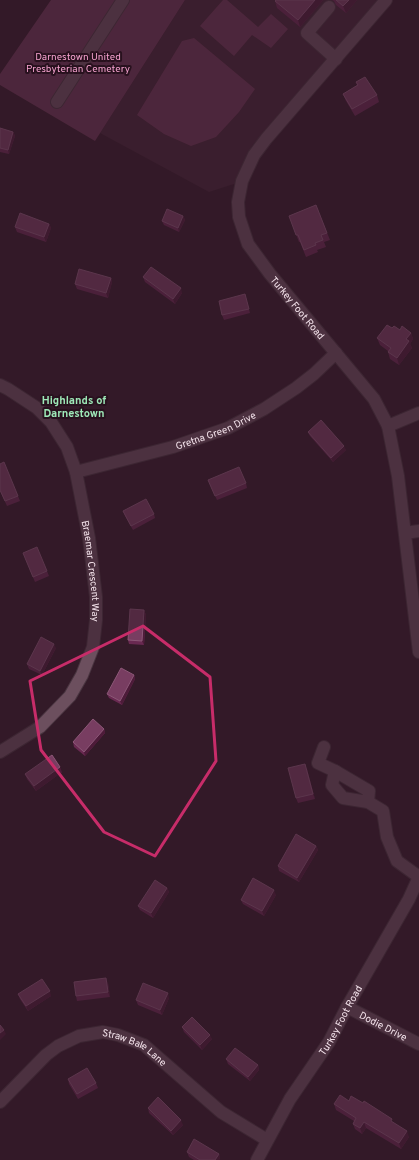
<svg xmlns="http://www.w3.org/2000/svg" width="419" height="1160" viewBox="0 0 419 1160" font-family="Overpass,sans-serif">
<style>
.built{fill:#432435}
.green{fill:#6c3654}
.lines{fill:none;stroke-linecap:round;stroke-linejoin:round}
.minor-casing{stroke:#493540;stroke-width:14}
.minor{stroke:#6c4f5e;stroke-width:12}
.wall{fill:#692951}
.shaded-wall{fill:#4d1b39}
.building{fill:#783d61;stroke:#8c5777}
.marked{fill:none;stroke:#c72c69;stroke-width:3;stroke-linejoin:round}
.labels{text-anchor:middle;stroke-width:4;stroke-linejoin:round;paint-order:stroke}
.park-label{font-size:10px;fill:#f4a2ce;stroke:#28111e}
.street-label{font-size:10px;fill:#f4e3eb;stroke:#28111e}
.neighbourhood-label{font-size:11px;font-weight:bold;fill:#9ee9b8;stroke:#28111e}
</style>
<rect width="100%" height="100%" fill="#331a28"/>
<path class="built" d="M185 0H379L317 72 252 146 237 183 209 192 100 133Z"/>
<path class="green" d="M51 0H185L95 141 0 85V74Z
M223 0H227L258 27 271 14 288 29 271 48 252 35 234 56 200 26Z
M194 38 255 89 239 112 216 137 191 146 164 134 137 115 182 41Z"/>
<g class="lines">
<defs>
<g id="minor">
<path id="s1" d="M386 0 266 139 254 155 242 181 238 202 239 217 248 244 270 274 374 399 388 426 398 476 419 652"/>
<path d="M329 7 307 33 336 59"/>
<path d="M57 102 123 0"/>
<path id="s2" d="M0 385 8 389 37 408 51 422 67 447 76 472 89 538 96 597V620L93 647 82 675 70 696 40 727 0 752"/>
<path d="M388 426 419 413"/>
<path id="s3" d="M76 472 173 447 228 428 264 409 296 388 314 374 336 353"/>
<path d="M405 533 419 531"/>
<path d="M324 747 318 763 335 771 332 785 343 798 368 802 383 811 387 837 397 861 419 877"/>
<path d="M335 771 369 791 368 802"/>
<path id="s4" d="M347 1007 419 1044"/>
<path id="s5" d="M0 1102 46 1055 58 1046 79 1036 103 1032 118 1035 144 1045 221 1112 267 1140"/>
<path id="s6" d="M257 1160 290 1099 329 1042 347 1007 409 899 419 877"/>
</g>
</defs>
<use href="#minor" class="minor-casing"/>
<use href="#minor" class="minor"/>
</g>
<path class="wall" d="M276 0H323L300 27 277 8 275 1Z
M332 0H357L346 13 336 5 334 1Z
M356 82 377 95 379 102 355 116 346 101 343 94 357 85Z
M0 128 13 132 15 136 9 154 0 152Z
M316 205 330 240 324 242 326 247 317 250 318 252 306 257 300 242H299L289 216Z
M183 216 185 220 179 232 164 225 162 221Z
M49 224 51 228 46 242 17 232 15 227Z
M143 277 182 293 175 304 145 282Z
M111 278 112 282 108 298 77 289 75 284Z
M245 294 250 313 224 320 222 315Z
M392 328 411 333 413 339 410 344 412 348 399 365 390 359 388 352V351L380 345 377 338Z
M308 432 346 450 333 462 310 436Z
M208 480 246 483 247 488 217 500Z
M0 491 18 496 20 501 7 506Z
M123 511 154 514 155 518 133 530 125 516Z
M25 558 47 571 49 576 35 582Z
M144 610 146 615 144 645 129 644 128 640Z
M56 648 42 675 29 669 27 664Z
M134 675 135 679 122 705 109 698 107 694Z
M104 729 105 733 85 756 74 747 73 742Z
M307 769 315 799 298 803 296 798Z
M62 772 36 791 27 779 25 774Z
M316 846 318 850 299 882 279 871 278 866Z
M167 888 169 892 153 918 140 910 138 906Z
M276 895 264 916 243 904 241 900Z
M108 983 110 997 77 1001 76 996Z
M18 994 51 996 28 1011 20 999Z
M169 998 162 1015 138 1005 136 1000Z
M182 1027 212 1039 202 1050 184 1032Z
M226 1059 258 1065 259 1070 250 1081 228 1064Z
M68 1079 96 1083 98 1088 78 1099 69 1084Z
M349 1101 394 1123 409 1137 401 1149 366 1128 362 1134 355 1129 353 1124 354 1121 336 1110 334 1104Z
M148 1108 183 1125 173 1135 149 1113Z
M187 1152 219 1154 220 1158 219 1160H194L189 1157Z"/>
<path class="shaded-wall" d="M315 0H323L300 27 298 20Z
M349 0H357L346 13 343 6Z
M13 132 15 136 9 154 8 150Z
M183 216 185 220 179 232 178 228Z
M49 224 51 228 46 242 44 237Z
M111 278 112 282 108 298 106 293Z
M181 288 182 293 175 304 173 299Z
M411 333 413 339 410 344 412 348 399 365 397 358 406 339Z
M344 446 346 450 333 462 331 458Z
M144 610 146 615 144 645 142 641Z
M54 644 56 648 42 675 40 671Z
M134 675 135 679 122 705 120 701Z
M104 729 105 733 85 756 84 752Z
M305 764 307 769 315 799 313 794Z
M60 767 62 772 36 791 34 786Z
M316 846 318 850 299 882 297 878Z
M167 888 169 892 153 918 151 913Z
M274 890 276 895 264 916 262 911Z
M106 978 108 983 110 997 108 992Z
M50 991 51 996 28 1011 26 1006Z
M168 993 169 998 162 1015 160 1010Z
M4 1030 6 1034 0 1040V1033Z
M210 1035 212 1039 202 1050 200 1045Z
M258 1065 259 1070 250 1081 248 1077Z
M181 1120 183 1125 173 1135 171 1131Z
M364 1122 366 1128 362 1134 360 1128Z
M407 1131 409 1137 401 1149 399 1143Z
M219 1154 220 1158 219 1160H215Z"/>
<path class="building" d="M276 0H315L298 20 275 1Z
M336 0H349L343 6Z
M365 77 377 95 352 109 343 94 358 85 356 82Z
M0 128 13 132 8 150 0 148Z
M316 205 327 233 321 235 323 240 315 243 316 245 304 250 298 235H296L289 216Z
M167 209 183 216 178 228 162 221Z
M20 213 49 224 44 237 15 227Z
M151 267 181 288 173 299 143 277Z
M79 269 111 278 106 293 75 284Z
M245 294 249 309 222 315 219 301Z
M387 325 392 328 394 326 400 330 402 326 411 333 406 339 409 341 397 358 388 352 391 348 377 338Z
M321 420 344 446 331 458 308 432Z
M4 462 18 496 5 501 0 490V464Z
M239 467 246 483 215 496 208 480Z
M146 499 154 514 131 526 123 511Z
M37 547 47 571 33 577 23 553Z
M130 609 144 610 142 641 128 640Z
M41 637 54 644 40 671 27 664Z
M121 668 134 675 120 701 107 694Z
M93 719 104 729 84 752 73 742Z
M52 755 60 767 34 786 25 774Z
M305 764 313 794 296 798 288 768Z
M296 834 316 846 297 878 278 866Z
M253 878 274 890 262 911 241 900Z
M155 880 167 888 151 913 138 906Z
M106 978 108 992 76 996 74 982Z
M42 979 50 991 26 1006 18 994Z
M143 983 168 993 160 1010 136 1000Z
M192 1017 210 1035 200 1045 182 1027Z
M0 1025 4 1030 0 1033Z
M235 1048 258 1065 248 1077 226 1059Z
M87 1068 96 1083 77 1094 68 1079Z
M340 1095 349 1101 351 1096 363 1103 364 1101 392 1119 391 1121 407 1131 399 1143 364 1122 360 1128 353 1124 356 1118 334 1104Z
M158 1097 181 1120 171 1131 148 1108Z
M194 1139 219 1154 215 1160H200L187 1152Z"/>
<path d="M0 0H419V1160H0ZM143 626 210 677 216 761 155 856 104 832 41 750 30 681Z" fill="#331a28" fill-opacity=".55" fill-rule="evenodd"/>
<path class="marked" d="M143 626 210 677 216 761 155 856 104 832 41 750 30 681Z"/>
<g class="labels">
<g class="park-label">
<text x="78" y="60">Darnestown United<tspan x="78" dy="12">Presbyterian Cemetery</tspan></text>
</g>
<g class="street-label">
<text dy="4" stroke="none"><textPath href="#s1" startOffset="378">Turkey Foot Road</textPath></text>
<text dy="4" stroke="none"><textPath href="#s3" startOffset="146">Gretna Green Drive</textPath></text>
<text dy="4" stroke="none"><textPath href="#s2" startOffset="220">Braemar Crescent Way</textPath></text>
<text dy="4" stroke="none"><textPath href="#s6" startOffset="163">Turkey Foot Road</textPath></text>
<text dy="4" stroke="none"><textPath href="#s4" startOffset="41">Dodie Drive</textPath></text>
<text dy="4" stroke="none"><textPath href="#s5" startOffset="164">Straw Bale Lane</textPath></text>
</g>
<g class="neighbourhood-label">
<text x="74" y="404">Highlands of<tspan x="74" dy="13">Darnestown</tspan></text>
</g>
</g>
</svg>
